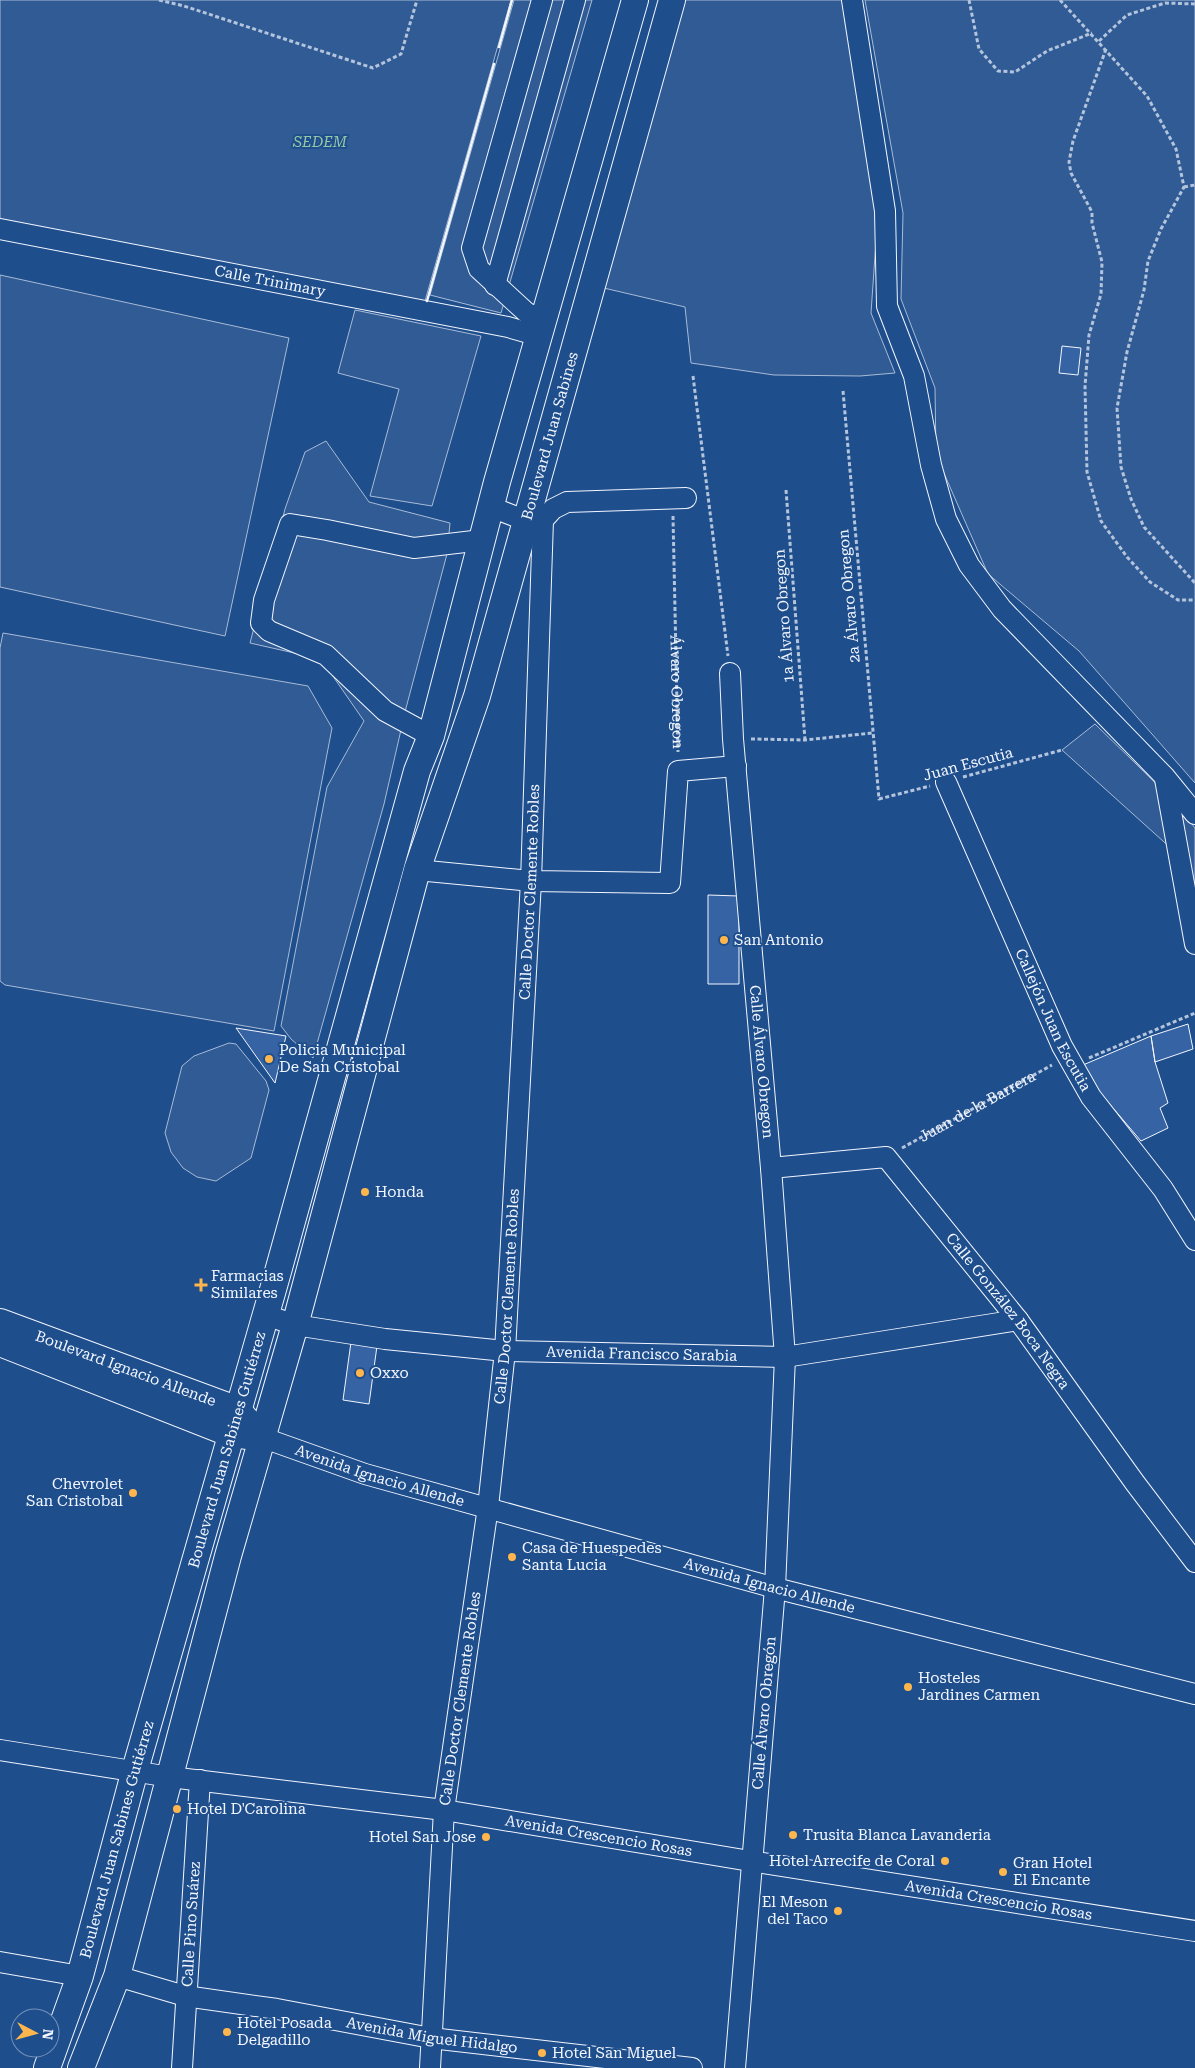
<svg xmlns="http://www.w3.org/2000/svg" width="1195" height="2068" viewBox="0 0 1195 2068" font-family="'Roboto Serif',serif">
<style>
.built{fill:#305b95;stroke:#a8bbd7}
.building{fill:#3563a3;stroke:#f2f6ff}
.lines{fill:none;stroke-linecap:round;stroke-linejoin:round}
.minor-casing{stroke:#f2f6ff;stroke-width:22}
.major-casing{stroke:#f2f6ff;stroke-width:28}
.path{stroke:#b3c4dc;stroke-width:3;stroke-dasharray:4 2.5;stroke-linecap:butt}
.minor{stroke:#1f4e8c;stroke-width:20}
.major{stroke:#1f4e8c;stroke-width:26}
.wall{stroke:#f2f6ff;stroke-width:2.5}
.poi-dot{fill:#ffb74d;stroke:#1f4e8c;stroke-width:2}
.labels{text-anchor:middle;stroke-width:4;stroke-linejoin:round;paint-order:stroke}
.park-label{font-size:15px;font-style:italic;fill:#97c8a6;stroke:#1f4e8c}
.street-label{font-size:15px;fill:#f2f6ff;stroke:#1f4e8c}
.poi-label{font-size:15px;fill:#f2f6ff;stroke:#1f4e8c;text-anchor:start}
</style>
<rect width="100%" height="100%" fill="#1f4e8c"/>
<path class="built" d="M0 0H511L423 308 0 226Z
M514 0H592L501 313 430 295Z
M676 0H847L878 213 871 313 895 373 860 376 774 375 691 363 685 307 591 285Z
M865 0H1195V783L1079 651 988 574 936 455 935 388 901 299 903 213Z
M0 275 289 338 225 636 0 587Z
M355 310 481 336 432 506 370 496 399 389 338 373Z
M326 441 369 502 450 523 447 554 406 708 384 804 313 1058 291 1039 281 1026 327 787 364 721 321 659 250 643 285 509 305 452Z
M3 633 308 686 332 728 274 1031 5 985 0 981V648Z
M1095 724 1172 799 1195 828V919L1184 860 1062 750Z
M229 1043 236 1044 266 1081 269 1090 251 1158 216 1181 197 1177 183 1168 171 1152 165 1133 182 1066 194 1056Z"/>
<path class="building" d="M1062 346 1081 348 1078 375 1059 373Z
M708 895 739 896V984H708Z
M1188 1024 1193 1049 1155 1062 1151 1036Z
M236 1028 286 1036 275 1083Z
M1151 1036 1155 1062 1168 1103 1160 1108 1168 1128 1141 1141 1090 1081 1083 1065Z
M351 1342 377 1346 369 1404 343 1400Z"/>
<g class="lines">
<defs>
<g id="minor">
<path d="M542 0 472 248 479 269 527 313 544 320"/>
<path d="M852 0 885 211 887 306 914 376 931 465 946 519 969 565 1002 609 1165 777 1195 814"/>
<path id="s3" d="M0 229 508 327 539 336"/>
<path d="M495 285 575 0"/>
<path d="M491 507 527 521 543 520 553 509 567 502 686 498"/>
<path id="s4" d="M730 673 733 739 771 1168 785 1357 775 1588 735 2068"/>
<path d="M431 736 385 711 326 655 269 631 261 623 264 600 290 524 327 530 414 548 482 540"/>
<path d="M1165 779 1195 944"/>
<path id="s5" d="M946 782 1062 1046 1091 1097 1163 1189 1195 1240"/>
<path d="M417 870 531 881 670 883 678 771 736 766"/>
<path id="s6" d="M771 1168 886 1157 1018 1320 1135 1483 1195 1562"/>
<path id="s7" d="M266 1315 295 1325 385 1339 505 1351 785 1357 1018 1320"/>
<path id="s8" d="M261 1437 365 1474 775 1588 1195 1694"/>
<path id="s9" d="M0 1750 170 1777 444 1810 750 1861 1195 1931"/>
<path d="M0 1962 80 1976"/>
<path id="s10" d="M117 1976 185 1996 277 2009 431 2038 692 2068"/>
<path id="s11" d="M182 2068 200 1780"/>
<path id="s12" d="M430 2068 444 1810 488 1507 505 1351 531 881 543 520"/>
</g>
<g id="major">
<path id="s13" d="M0 1322 238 1410 249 1423"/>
<path d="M0 1343 231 1434 248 1436"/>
<path id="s14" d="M47 2068 80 1976 135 1770 274 1286 417 771 431 736 497 482 635 0"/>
<path id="s15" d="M81 2068 117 1976 228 1556 295 1325 417 870 477 696 672 0"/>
</g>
</defs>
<use href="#minor" class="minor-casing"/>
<use href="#major" class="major-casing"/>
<g class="path">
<path d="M159 0 184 6 373 68 401 54 417 0"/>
<path d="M969 0 979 49 998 71 1015 72 1047 51 1092 33"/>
<path d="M1060 0 1147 96 1176 149 1184 187 1161 229 1148 261 1144 290 1127 352 1117 408 1121 467 1131 499 1144 527 1195 583"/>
<path d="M1099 41 1127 15 1165 3 1195 4"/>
<path d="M1106 49 1073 141 1069 162 1071 173 1092 212V223L1102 262 1101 294 1089 335 1085 386 1087 472 1101 521 1127 557 1150 582 1178 600H1195"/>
<path d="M1184 187 1195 185"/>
<path d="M693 376 728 656"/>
<path d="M843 391 879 799 930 786"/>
<path d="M786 490 805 740"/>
<path id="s1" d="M673 516 678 752"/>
<path d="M751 739 805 740 872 733"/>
<path d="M963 777 1062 750"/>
<path d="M1089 1058 1195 1013"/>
<path id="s2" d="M902 1148 1052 1065"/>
</g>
<use href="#minor" class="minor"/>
<use href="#major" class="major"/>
<path class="wall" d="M499 47 512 0
M427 301 494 64"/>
</g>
<g class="poi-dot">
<circle cx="724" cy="940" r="5"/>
<circle cx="269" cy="1059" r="5"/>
<circle cx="365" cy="1192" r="5"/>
<path d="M198.5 1277.5h5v5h5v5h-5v5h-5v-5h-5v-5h5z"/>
<circle cx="360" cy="1373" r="5"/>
<circle cx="133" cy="1493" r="5"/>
<circle cx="512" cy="1557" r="5"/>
<circle cx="908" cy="1687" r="5"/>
<circle cx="177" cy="1809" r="5"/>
<circle cx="793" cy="1835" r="5"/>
<circle cx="486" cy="1837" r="5"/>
<circle cx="945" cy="1861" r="5"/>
<circle cx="1003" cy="1872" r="5"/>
<circle cx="838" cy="1911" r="5"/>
<circle cx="227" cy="2032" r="5"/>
<circle cx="542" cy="2053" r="5"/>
</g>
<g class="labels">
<g class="park-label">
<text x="320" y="147">SEDEM</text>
</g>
<g class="street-label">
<text dy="5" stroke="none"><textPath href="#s3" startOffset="275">Calle Trinimary</textPath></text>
<text dy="5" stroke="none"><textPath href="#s15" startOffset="1699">Boulevard Juan Sabines</textPath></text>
<text transform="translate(849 596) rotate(-95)" y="5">2a Álvaro Obregon</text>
<text transform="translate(784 616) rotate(-94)" y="5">1a Álvaro Obregon</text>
<text dy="5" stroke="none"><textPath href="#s1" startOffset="176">Álvaro Obregon</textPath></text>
<text transform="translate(968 764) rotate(-15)" y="5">Juan Escutia</text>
<text dy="5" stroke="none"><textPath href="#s12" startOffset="1181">Calle Doctor Clemente Robles</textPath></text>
<text dy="5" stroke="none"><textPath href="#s5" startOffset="261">Callejón Juan Escutia</textPath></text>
<text dy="5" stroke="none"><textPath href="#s4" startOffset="390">Calle Álvaro Obregon</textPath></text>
<text dy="5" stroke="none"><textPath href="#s2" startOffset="86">Juan de la Barrera</textPath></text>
<text dy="5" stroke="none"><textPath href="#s12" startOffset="776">Calle Doctor Clemente Robles</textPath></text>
<text dy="5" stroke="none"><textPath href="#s6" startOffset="312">Calle González Boca Negra</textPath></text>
<text dy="5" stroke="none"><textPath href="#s7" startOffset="379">Avenida Francisco Sarabia</textPath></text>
<text dy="5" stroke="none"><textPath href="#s13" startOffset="134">Boulevard Ignacio Allende</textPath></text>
<text dy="5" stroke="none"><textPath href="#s14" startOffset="644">Boulevard Juan Sabines Gutiérrez</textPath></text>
<text dy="5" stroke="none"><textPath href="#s8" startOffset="125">Avenida Ignacio Allende</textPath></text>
<text dy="5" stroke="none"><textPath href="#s8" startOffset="530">Avenida Ignacio Allende</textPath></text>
<text dy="5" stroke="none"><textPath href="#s12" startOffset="371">Calle Doctor Clemente Robles</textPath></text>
<text transform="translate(764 1713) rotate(-85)" y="5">Calle Álvaro Obregón</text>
<text dy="5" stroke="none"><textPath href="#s9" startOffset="605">Avenida Crescencio Rosas</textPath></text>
<text dy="5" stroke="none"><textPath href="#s14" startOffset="239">Boulevard Juan Sabines Gutiérrez</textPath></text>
<text dy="5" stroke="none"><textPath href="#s9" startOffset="1010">Avenida Crescencio Rosas</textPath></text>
<text dy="5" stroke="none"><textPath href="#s11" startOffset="144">Calle Pino Suárez</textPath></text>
<text dy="5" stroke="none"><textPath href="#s10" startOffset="321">Avenida Miguel Hidalgo</textPath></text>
</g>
<g class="poi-label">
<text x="734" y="945">San Antonio</text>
<text x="279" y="1055">Policia Municipal<tspan x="279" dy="17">De San Cristobal</tspan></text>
<text x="375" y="1197">Honda</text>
<text x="211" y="1281">Farmacias<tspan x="211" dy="17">Similares</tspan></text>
<text x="370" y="1378">Oxxo</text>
<text x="123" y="1489" text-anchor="end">Chevrolet<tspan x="123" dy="17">San Cristobal</tspan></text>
<text x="522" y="1553">Casa de Huespedes<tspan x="522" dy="17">Santa Lucia</tspan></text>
<text x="918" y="1683">Hosteles<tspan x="918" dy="17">Jardines Carmen</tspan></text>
<text x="187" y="1814">Hotel D'Carolina</text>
<text x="803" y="1840">Trusita Blanca Lavanderia</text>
<text x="476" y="1842" text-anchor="end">Hotel San Jose</text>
<text x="935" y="1866" text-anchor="end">Hotel Arrecife de Coral</text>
<text x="1013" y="1868">Gran Hotel<tspan x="1013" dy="17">El Encante</tspan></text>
<text x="828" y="1907" text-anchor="end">El Meson<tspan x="828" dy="17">del Taco</tspan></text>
<text x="237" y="2028">Hotel Posada<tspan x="237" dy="17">Delgadillo</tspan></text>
<text x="552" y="2058">Hotel San Miguel</text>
</g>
</g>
<g transform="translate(35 2033) rotate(96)"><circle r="24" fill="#1f4e8c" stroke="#7391ba"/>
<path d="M0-4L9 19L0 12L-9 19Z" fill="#ffb74d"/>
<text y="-8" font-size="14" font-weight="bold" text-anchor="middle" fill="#f2f6ff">N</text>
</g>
</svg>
